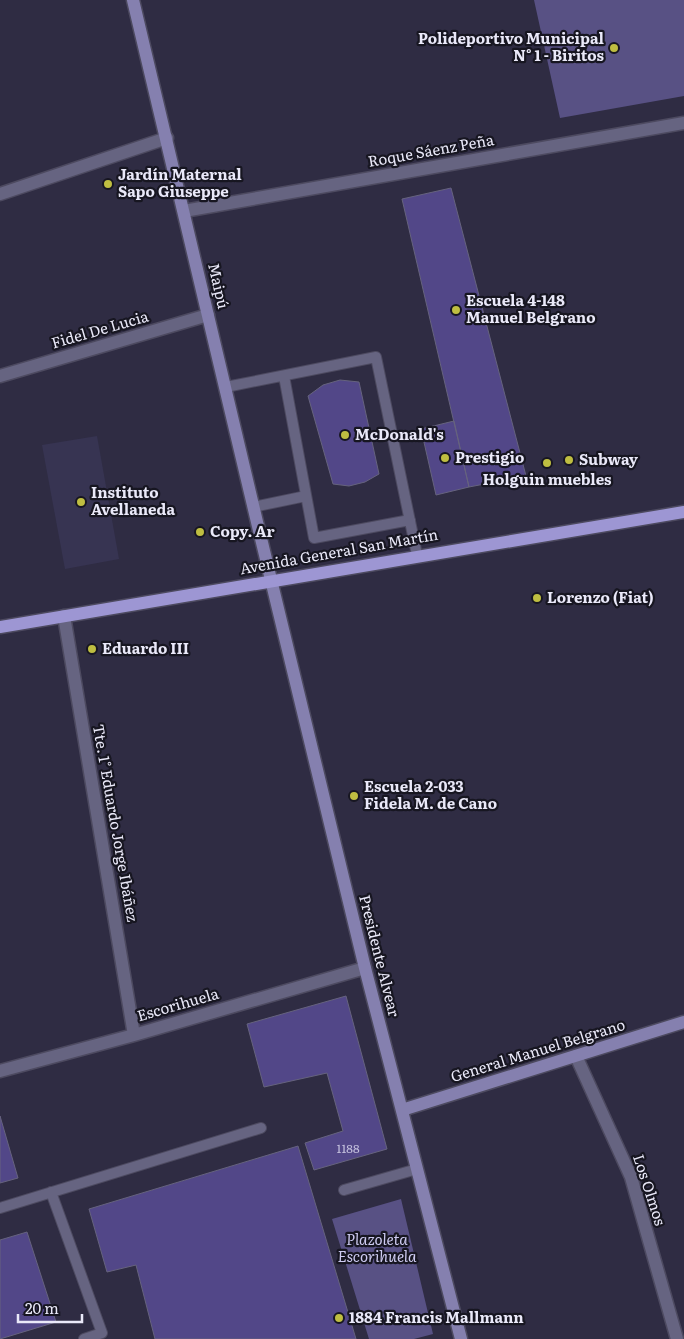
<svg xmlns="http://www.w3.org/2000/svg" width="684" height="1339" viewBox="0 0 684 1339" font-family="Literata,serif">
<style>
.built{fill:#373452}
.green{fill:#585184}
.building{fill:#524788;stroke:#66637e}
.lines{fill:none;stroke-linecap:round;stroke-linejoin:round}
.lane-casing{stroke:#4d4a60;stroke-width:12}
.street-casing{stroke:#4d4a60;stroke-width:15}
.secondary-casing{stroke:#4d4a60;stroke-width:15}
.primary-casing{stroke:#4d4a60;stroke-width:15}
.lane{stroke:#666481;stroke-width:10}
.street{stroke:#666481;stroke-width:12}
.secondary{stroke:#8580af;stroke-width:12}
.primary{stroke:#9d96d3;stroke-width:12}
.poi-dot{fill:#bfbe41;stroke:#171621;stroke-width:2}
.labels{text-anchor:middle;stroke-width:4.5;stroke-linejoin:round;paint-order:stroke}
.number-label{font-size:12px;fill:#c4c0dd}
.poi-label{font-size:15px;font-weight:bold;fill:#eae9f9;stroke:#171621;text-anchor:start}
.street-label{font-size:15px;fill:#eae9f9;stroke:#171621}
.park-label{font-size:15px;font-style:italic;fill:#cecbf1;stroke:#171621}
</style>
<rect width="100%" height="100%" fill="#2f2c43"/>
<path class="built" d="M97 436 119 559 65 569 42 445Z"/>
<path class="green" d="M534 0H684V96L560 118Z
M401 1199 433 1334 414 1339H369L332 1219Z"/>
<path class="building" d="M451 188 526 476 469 487 402 199Z
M340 380 359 382 379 474 365 482 349 486 333 484 308 396 323 385Z
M454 421 469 487 436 495 421 429Z
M346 996 387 1149 314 1170 305 1143 343 1131 327 1073 264 1087 247 1024Z
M0 1116 18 1178 0 1183Z
M298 1146 356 1339H155L136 1265 107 1272 89 1209Z
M27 1232 56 1322 0 1339V1240Z"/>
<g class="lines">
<defs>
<path id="lane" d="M284 376 314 538 410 520
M226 387 376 357 417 555
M253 507 306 496
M344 1190 417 1169
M51 1192 102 1333 84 1339
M0 1208 261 1128"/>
<path id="street" d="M0 194 167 138
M184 211 684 123
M0 376 208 315
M64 616 134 1035
M576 1056 631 1177 677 1339
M0 1071 134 1035 365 968"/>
<path id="secondary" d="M133 0 257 522 365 968 461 1339
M402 1110 684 1022"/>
<path id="primary" d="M0 627 684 512"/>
</defs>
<use href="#lane" class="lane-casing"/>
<use href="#street" class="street-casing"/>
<use href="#secondary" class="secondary-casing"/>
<use href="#primary" class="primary-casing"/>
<use href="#lane" class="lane"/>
<use href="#street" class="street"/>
<use href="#secondary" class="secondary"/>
<use href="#primary" class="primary"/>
</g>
<g class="poi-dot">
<circle cx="614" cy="48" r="5"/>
<circle cx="108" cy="184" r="5"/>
<circle cx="456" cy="310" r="5"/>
<circle cx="345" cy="435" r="5"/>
<circle cx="445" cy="458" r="5"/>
<circle cx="569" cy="460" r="5"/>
<circle cx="547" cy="463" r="5"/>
<circle cx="81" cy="502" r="5"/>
<circle cx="200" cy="532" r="5"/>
<circle cx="537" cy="598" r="5"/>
<circle cx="92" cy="649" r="5"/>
<circle cx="354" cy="796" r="5"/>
<circle cx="339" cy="1318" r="5"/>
</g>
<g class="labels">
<g class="number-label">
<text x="348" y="1153">1188</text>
</g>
<g class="poi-label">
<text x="604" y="44" text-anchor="end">Polideportivo Municipal<tspan x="604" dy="17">N° 1 - Biritos</tspan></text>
<text x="118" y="180">Jardín Maternal<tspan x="118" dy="17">Sapo Giuseppe</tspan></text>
<text x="466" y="306">Escuela 4-148<tspan x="466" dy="17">Manuel Belgrano</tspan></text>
<text x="355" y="440">McDonald's</text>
<text x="455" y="463">Prestigio</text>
<text x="579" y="465">Subway</text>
<text x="547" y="485" text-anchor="middle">Holguin muebles</text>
<text x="91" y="498">Instituto<tspan x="91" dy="17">Avellaneda</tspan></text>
<text x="210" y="537">Copy. Ar</text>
<text x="547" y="603">Lorenzo (Fiat)</text>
<text x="102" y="654">Eduardo III</text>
<text x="364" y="792">Escuela 2-033<tspan x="364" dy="17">Fidela M. de Cano</tspan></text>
<text x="349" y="1323">1884 Francis Mallmann</text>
</g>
<g class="street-label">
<text transform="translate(431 151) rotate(-10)" y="5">Roque Sáenz Peña</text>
<text transform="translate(218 286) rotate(77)" y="5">Maipú</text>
<text transform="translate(100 330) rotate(-16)" y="5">Fidel De Lucia</text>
<text transform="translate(339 552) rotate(-10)" y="5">Avenida General San Martín</text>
<text transform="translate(115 823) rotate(80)" y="5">Tte. 1° Eduardo Jorge Ibáñez</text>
<text transform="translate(379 956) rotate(76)" y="5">Presidente Alvear</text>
<text transform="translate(178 1005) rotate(-16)" y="5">Escorihuela</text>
<text transform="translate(538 1051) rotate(-17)" y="5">General Manuel Belgrano</text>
<text transform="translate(649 1190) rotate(72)" y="5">Los Olmos</text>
</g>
<g class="park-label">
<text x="377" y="1245">Plazoleta<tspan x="377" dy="17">Escorihuela</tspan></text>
</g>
</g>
<path d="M18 1314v8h64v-8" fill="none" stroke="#eae9f9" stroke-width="2.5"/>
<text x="25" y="1314" font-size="15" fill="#eae9f9" stroke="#171621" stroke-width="4" paint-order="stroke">20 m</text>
</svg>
